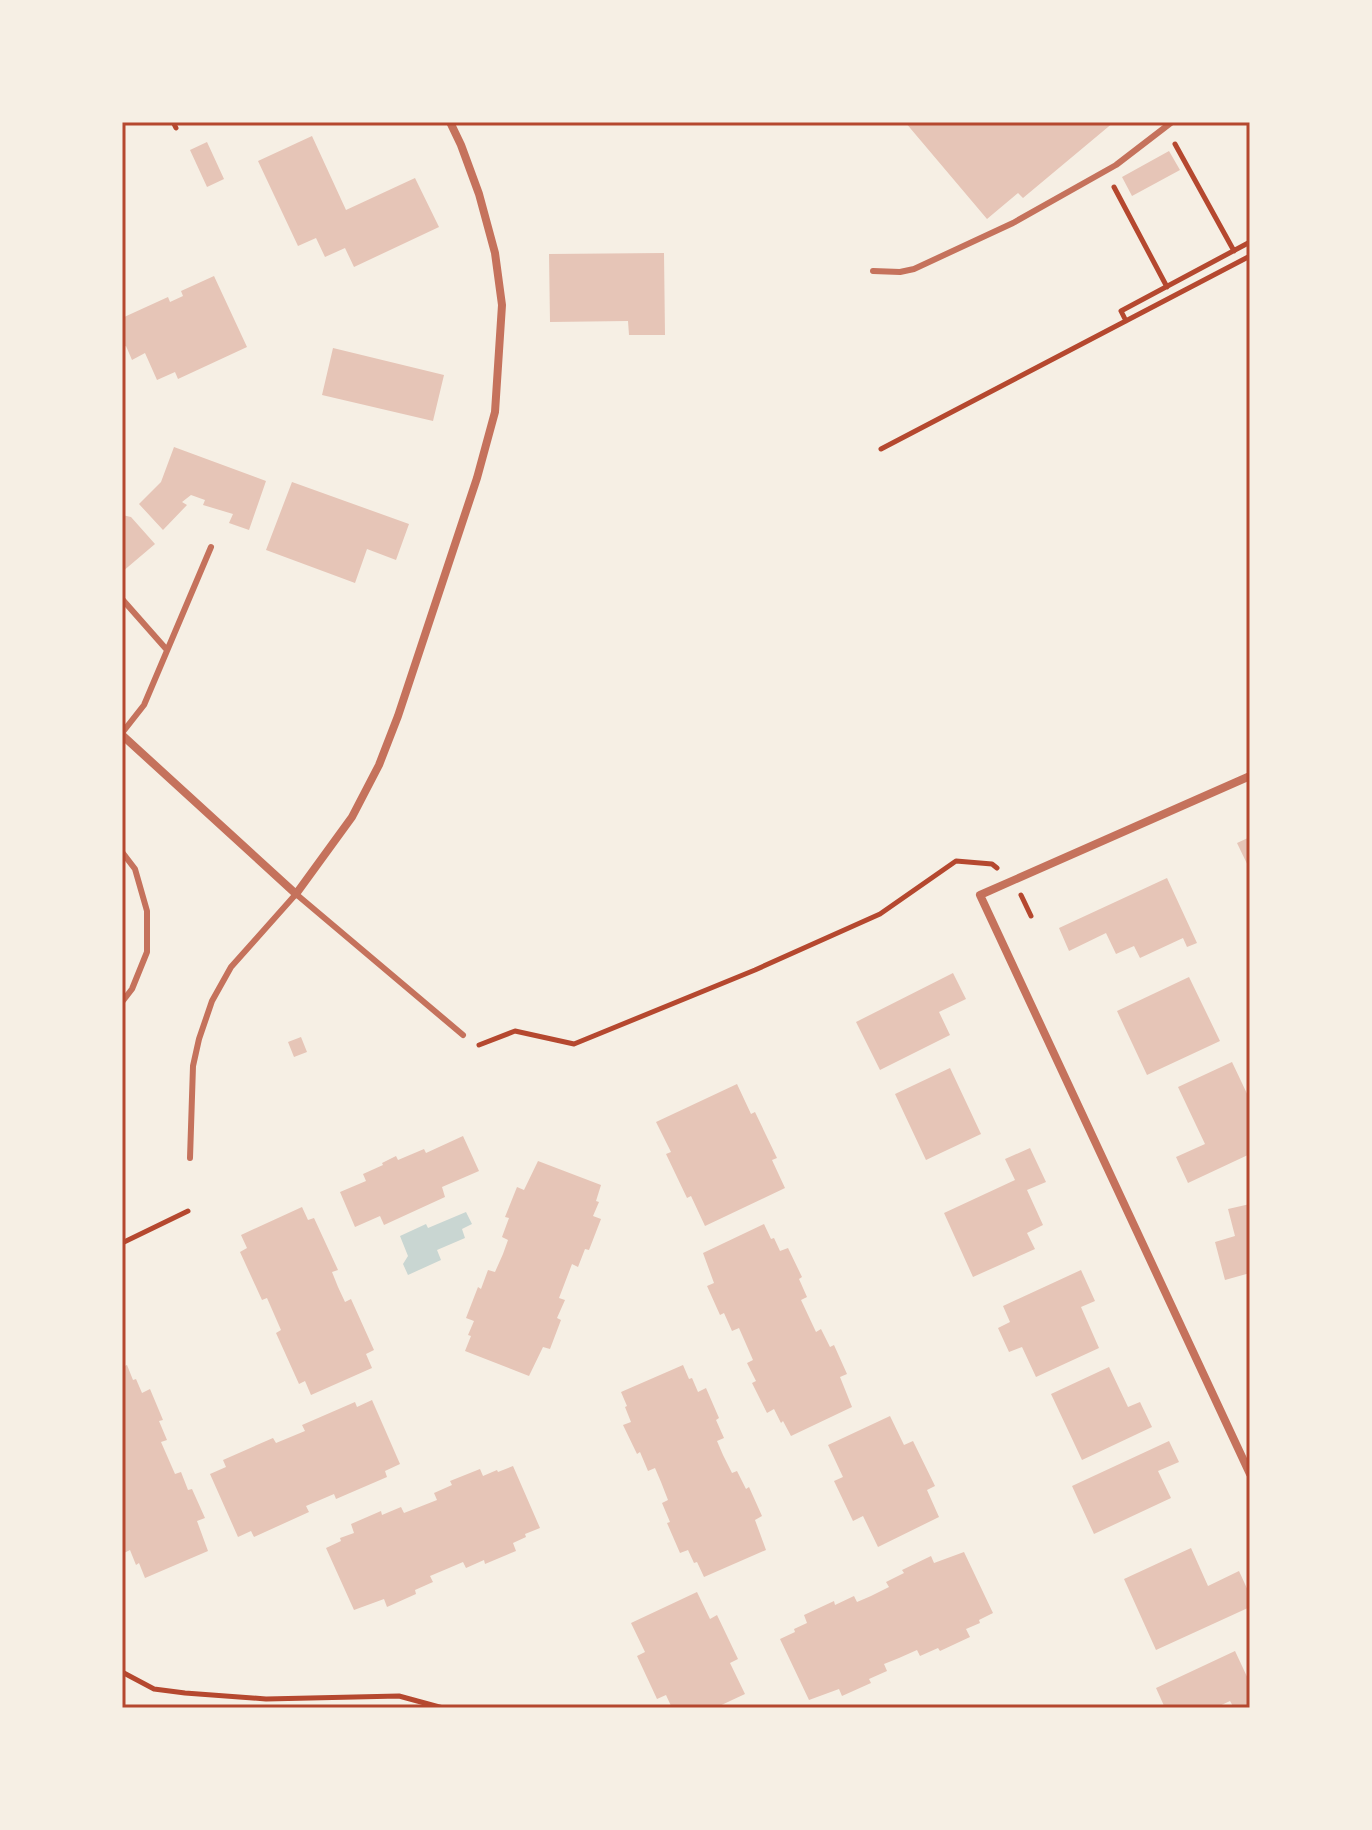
<svg xmlns="http://www.w3.org/2000/svg" width="1372" height="1830" viewBox="0 0 1372 1830" font-family="'Roboto Serif',serif">
<style>
.water{fill:#c9d6d2}
.building{fill:#e6c5b7}
.lines{fill:none;stroke-linecap:round;stroke-linejoin:round}
.path{stroke:#b5482f;stroke-width:5}
.service{stroke:#c5725c;stroke-width:6}
.minor{stroke:#c5725c;stroke-width:8}
.neatline{fill:none;stroke:#b5482f;stroke-width:3}
</style>
<rect width="100%" height="100%" fill="#f6efe4"/>
<path class="water" d="M466 1212 472 1224 462 1229 465 1238 437 1250 441 1260 408 1275 403 1264 408 1256 400 1236 426 1224 428 1228Z"/>
<path class="building" d="M905 122H1114L1023 198 1018 193 987 219Z
M312 136 346 210 415 178 439 227 354 267 345 248 325 257 316 238 298 246 258 161Z
M207 142 224 179 207 187 190 150Z
M1169 151 1180 170 1132 196 1122 177Z
M664 253 665 335H629L628 321 550 322 549 254Z
M214 276 247 347 178 379 175 372 157 380 145 353 132 360 126 346 122 348V318L168 297 170 302 183 296 181 291Z
M333 348 444 375 433 421 322 395Z
M174 447 266 481 249 530 229 523 233 514 203 505 205 500 191 495 182 502 187 505 163 530 139 504 161 482Z
M292 482 409 524 396 560 367 549 355 583 266 550Z
M122 515 131 517 155 544 122 572Z
M1250 837V870L1237 843Z
M1167 878 1197 943 1187 947 1183 938 1140 958 1134 946 1116 954 1106 933 1069 951 1059 928Z
M953 973 966 999 939 1012 950 1035 880 1070 856 1022Z
M1189 977 1220 1041 1147 1075 1117 1011Z
M301 1037 307 1052 294 1057 288 1042Z
M1232 1062 1250 1100V1130L1248 1131 1250 1135V1154L1188 1183 1176 1157 1205 1144 1178 1087Z
M950 1068 981 1134 926 1160 895 1094Z
M737 1084 751 1114 755 1112 777 1158 772 1160 785 1188 705 1226 691 1196 687 1198 666 1154 671 1152 656 1122Z
M463 1136 479 1171 442 1187 445 1197 384 1225 380 1216 355 1227 340 1192 366 1181 363 1174 383 1165 382 1163 396 1156 398 1160 424 1149 426 1153Z
M1030 1148 1046 1182 1027 1190 1043 1225 1027 1233 1035 1249 973 1277 944 1213 1015 1180 1005 1159Z
M538 1161 601 1185 596 1201 599 1202 593 1216 601 1219 589 1250 585 1249 578 1267 572 1264 559 1298 565 1300 557 1318 561 1320 550 1349 543 1347 529 1376 465 1351 471 1336 468 1335 474 1321 466 1318 478 1287 481 1289 488 1270 495 1272 503 1254 508 1240 502 1237 509 1218 505 1217 517 1187 524 1190Z
M1250 1204V1273L1225 1280 1215 1242 1235 1236 1228 1209Z
M302 1207 308 1220 314 1218 338 1270 332 1272 338 1287 345 1302 351 1299 374 1350 366 1354 372 1368 311 1395 305 1381 299 1384 276 1333 281 1330 267 1298 262 1300 240 1252 247 1248 241 1235Z
M764 1224 771 1239 774 1238 780 1251 788 1248 802 1277 799 1279 807 1297 801 1300 816 1332 821 1329 830 1347 834 1345 847 1374 840 1377 852 1407 791 1436 783 1421 781 1423 774 1409 767 1413 752 1383 756 1381 747 1363 753 1360 739 1328 732 1331 724 1313 720 1315 707 1286 714 1283 703 1253Z
M1081 1270 1095 1301 1081 1307 1099 1348 1036 1377 1022 1347 1009 1352 998 1328 1010 1322 1003 1306Z
M127 1365 133 1380 136 1379 142 1393 150 1389 163 1420 159 1421 167 1440 161 1442 175 1474 181 1472 188 1490 192 1489 205 1518 197 1521 208 1551 145 1578 139 1563 136 1565 130 1550 122 1554V1367Z
M683 1365 689 1379 692 1378 698 1392 706 1388 719 1418 716 1420 724 1438 717 1441 723 1455 732 1473 737 1471 746 1489 749 1487 762 1516 755 1520 766 1550 704 1577 697 1562 694 1563 688 1550 680 1553 667 1523 670 1522 662 1503 668 1500 661 1482 655 1468 648 1471 640 1452 637 1454 623 1425 631 1422 625 1407 627 1406 621 1392Z
M1109 1367 1128 1407 1140 1402 1152 1427 1082 1460 1051 1394Z
M372 1400 400 1464 385 1471 387 1477 336 1499 334 1494 306 1506 309 1512 254 1537 251 1531 238 1537 210 1474 226 1467 223 1460 273 1438 276 1443 305 1431 302 1425 355 1402 357 1407Z
M890 1416 904 1445 913 1441 935 1486 927 1490 939 1517 878 1547 863 1516 853 1521 834 1481 843 1477 828 1445Z
M1169 1441 1179 1462 1158 1471 1171 1498 1094 1534 1072 1486Z
M513 1466 540 1528 525 1534 526 1537 513 1543 516 1551 485 1564 484 1560 466 1568 463 1562 449 1568 430 1576 433 1582 415 1590 416 1594 387 1607 384 1599 354 1610 326 1548 341 1541 340 1538 354 1533 351 1524 381 1511 382 1515 401 1507 404 1513 437 1500 434 1493 452 1485 450 1481 480 1469 483 1476 497 1470 498 1472Z
M1191 1548 1208 1586 1239 1571 1250 1595V1607L1156 1650 1124 1579Z
M964 1552 993 1613 979 1620 980 1623 966 1629 970 1637 940 1651 938 1648 920 1656 917 1650 899 1658 884 1664 887 1671 869 1679 871 1683 842 1696 839 1689 809 1700 780 1639 795 1632 794 1629 807 1623 804 1615 834 1601 835 1605 854 1596 857 1602 871 1596 889 1587 886 1582 904 1573 902 1570 931 1556 934 1563Z
M697 1592 710 1619 717 1615 738 1659 730 1663 745 1694 715 1708H672L666 1695 657 1699 637 1656 645 1652 631 1623Z
M1235 1651 1250 1683V1708H1234L1230 1701 1215 1708H1165L1156 1688Z"/>
<g class="lines">
<path class="path" d="M173 122 176 128
M1175 144 1234 251
M1114 187 1167 287
M1126 321 1121 311 1250 242
M881 449 1250 256
M1021 895 1031 916
M479 1045 515 1031 574 1044 755 970 880 914 956 861 992 864 997 868
M122 1243 188 1211
M122 1672 154 1689 185 1693 266 1699 399 1696 443 1708"/>
<path class="service" d="M873 271 900 272 914 269 1013 223 1116 165 1172 122
M122 599 167 650
M122 733 144 705 211 547
M122 852 135 869 147 911V952L132 989 122 1002
M190 1158 193 1066 199 1039 212 1001 231 967 296 894 463 1035"/>
<path class="minor" d="M122 735 296 894 352 817 379 765 398 716 477 478 495 412 502 305 495 253 479 194 461 145 450 122
M1250 776 980 895 1250 1474"/>
</g>
<rect width="1372" height="1830" fill="none" stroke="#f6efe4" stroke-width="248"/>
<rect x="124" y="124" width="1124" height="1582" class="neatline"/>
</svg>
